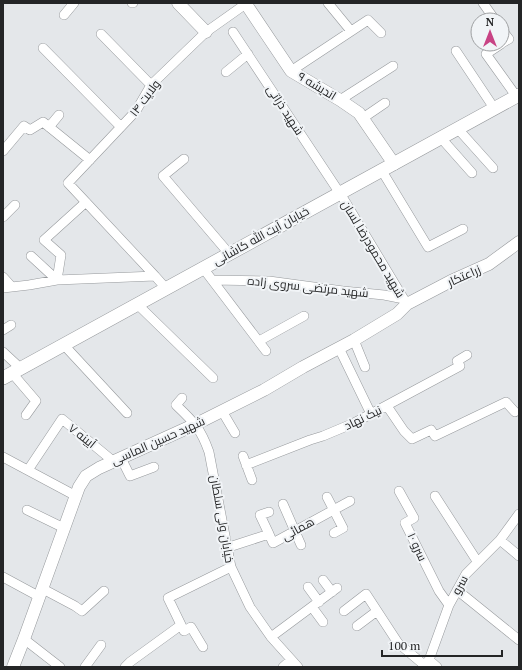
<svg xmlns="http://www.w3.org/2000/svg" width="522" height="670" viewBox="0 0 522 670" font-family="'PT Serif',Cairo,serif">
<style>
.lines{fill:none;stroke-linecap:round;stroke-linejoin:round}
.minor-casing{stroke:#96999c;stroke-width:10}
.tertiary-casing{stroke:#96999c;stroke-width:13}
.secondary-casing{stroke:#96999c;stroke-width:14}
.minor{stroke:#fff;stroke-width:9}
.tertiary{stroke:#fff;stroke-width:12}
.secondary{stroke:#fff;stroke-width:13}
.labels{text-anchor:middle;stroke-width:4;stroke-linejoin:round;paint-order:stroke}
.street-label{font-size:12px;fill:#242526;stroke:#f1f4f7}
</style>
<rect width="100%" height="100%" fill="#e4e7ea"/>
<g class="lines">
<defs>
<path id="minor" d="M132 3H133
M328 3 351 31
M483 3 495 20
M64 15 74 3
M502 30 509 39 502 43
M233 32 337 189
M101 34 151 85
M501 44 486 54 514 93
M43 48 121 127
M456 51 492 105
M291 71 368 20 381 33
M226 72 248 54
M340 100 393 66
M363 118 385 103
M49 127 59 115
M458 129 493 168
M441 138 472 173
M3 151 24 126 30 130 43 122 90 160
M184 159 163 176 226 250
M382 171 428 247 463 229
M340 193 405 301
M3 217 15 205
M31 256 57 280
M203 268 266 351
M155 276 68 183 136 111 151 85 206 32 247 3
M3 277 12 287
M57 280 61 255 44 240 86 202
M212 280 269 281 343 291 384 295 404 299
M3 288 29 285 57 280 155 276 163 285
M137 304 213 378
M3 330 11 325
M354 340 365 367
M259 341 304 316
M63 344 127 413
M339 348 371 414
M3 352 17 365
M12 373 36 401 26 415
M182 398 176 405C194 422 201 429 209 452L231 567 250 607 271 637 298 667
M387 406 404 431 412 439 431 430 435 436 506 402 515 412
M222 411 235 433
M243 456 252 480
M3 457 76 496
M121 458 130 476 154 467
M246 465 310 440 323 436 354 423 460 366 457 361 467 355
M28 470 62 419 113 461
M399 491 414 518 405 523 439 591 449 605
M435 496 477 561
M327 497 343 528 334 533
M283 504 301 545
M27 510 64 528
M269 512 260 515 269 534
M500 540 519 556
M226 548 269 534 273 543 350 501
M3 577 40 597
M323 580 332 592
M308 587 319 602
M43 589 75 606 82 611 104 591
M457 590 519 640
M312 607 323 622
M344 611 366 594 398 643 423 664
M357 626 377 611
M271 637 337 588
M24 639 60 667
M203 647 191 627 184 631 168 598 231 567
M429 660 437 667
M85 667 101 645
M125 667 130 662 181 625
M283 667 291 660
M422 667 429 660 449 605 466 574 500 540 519 514"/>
<path id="tertiary" d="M178 3 206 32
M246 4 291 71 340 100 359 113 394 164
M13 667 24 639 79 487 86 476 99 468 196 424 264 390 303 367 354 340 397 314 407 304 451 281 489 264 519 242"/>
<path id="secondary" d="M3 378 519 95"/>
</defs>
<use href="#minor" class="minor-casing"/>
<use href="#tertiary" class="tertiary-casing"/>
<use href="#secondary" class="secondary-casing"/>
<use href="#minor" class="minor"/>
<use href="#tertiary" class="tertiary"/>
<use href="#secondary" class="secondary"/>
</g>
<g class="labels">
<g class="street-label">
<text transform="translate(317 86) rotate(31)" y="4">اندیشه ۹</text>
<text transform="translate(145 98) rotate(-53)" y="4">ولایت ۱۴</text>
<text transform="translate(285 110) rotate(57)" y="4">شهید ذراتی</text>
<text transform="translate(261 236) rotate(-29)" y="4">خیابان آیت الله کاشانی</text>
<text transform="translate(373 249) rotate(59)" y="4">شهید محمودرضا لسان</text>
<text transform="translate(464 276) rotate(-24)" y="4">زراعتکار</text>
<text transform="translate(308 287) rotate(6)" y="4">شهید مرتضی سروی زاده</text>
<text transform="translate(363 418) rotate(-26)" y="4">نیک نهاد</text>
<text transform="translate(82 436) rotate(39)" y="4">آیینه ۷</text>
<text transform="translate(158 441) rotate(-24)" y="4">شهید حسین الماسی</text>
<text transform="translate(222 519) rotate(80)" y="4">خیابان ولی سلطان</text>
<text transform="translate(298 529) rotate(-29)" y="4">همائی</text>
<text transform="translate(417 547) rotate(65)" y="4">سرو ۱۰</text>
<text transform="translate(460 585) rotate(-62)" y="4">سرو</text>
</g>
</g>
<rect width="522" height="670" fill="none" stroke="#242526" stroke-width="8"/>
<g transform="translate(490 32)"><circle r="19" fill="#f1f4f7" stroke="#9fa1a3"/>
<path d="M0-3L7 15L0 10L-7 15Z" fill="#c84385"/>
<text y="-6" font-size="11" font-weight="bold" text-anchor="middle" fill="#242526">N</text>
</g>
<path d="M382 650v6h120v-6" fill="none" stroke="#242526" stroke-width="2"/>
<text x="388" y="650" font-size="12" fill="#242526" stroke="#f1f4f7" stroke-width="3" paint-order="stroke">100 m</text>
</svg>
